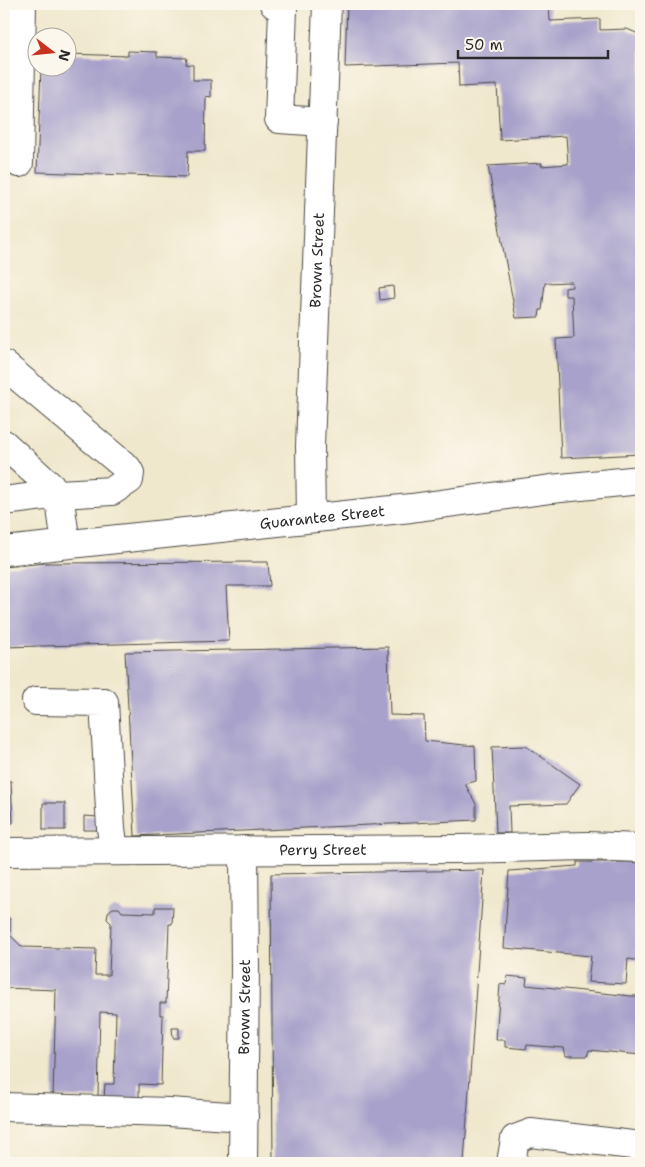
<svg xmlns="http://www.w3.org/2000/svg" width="645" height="1167" viewBox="0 0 645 1167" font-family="'Shantell Sans',sans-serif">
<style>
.building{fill:#a7a1cb}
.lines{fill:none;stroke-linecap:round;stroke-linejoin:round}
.minor-casing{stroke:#494743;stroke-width:30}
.minor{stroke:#fff;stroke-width:28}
.labels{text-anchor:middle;stroke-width:5;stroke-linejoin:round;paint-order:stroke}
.street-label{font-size:15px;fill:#2b2b2b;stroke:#fbf7ec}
</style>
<rect width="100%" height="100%" fill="#fbf7ec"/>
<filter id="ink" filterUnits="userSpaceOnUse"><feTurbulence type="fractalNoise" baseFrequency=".02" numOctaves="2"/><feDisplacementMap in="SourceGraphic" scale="10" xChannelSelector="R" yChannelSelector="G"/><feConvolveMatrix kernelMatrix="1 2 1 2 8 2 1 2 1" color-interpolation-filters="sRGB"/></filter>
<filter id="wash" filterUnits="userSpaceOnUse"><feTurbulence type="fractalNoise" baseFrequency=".0096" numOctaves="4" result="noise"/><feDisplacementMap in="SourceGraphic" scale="20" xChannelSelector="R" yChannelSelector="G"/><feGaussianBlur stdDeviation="1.12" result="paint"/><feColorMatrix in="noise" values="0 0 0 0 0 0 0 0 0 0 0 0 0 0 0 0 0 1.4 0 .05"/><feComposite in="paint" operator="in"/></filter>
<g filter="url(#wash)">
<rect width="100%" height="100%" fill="#f0e8cd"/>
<g id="blocks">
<path class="building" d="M347 4H549L550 21 600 19V30L627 29 641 35V454L561 458 556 339 574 338 572 296H565V288L572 287V282L545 283 542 310H540L539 317 516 318 488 166 542 163 541 166 568 164 566 136 500 140 497 85 459 87 458 63 345 67Z
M128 51 157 52V57L187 58 186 64 193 65V80H211V97L206 96 205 151H188L187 177 37 172 41 68H68V54L128 56Z
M393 286 394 298 380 300 379 288Z
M268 562 270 586H226L229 641 4 647V567L46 563Z
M388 647 390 715 424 716 425 741 475 746 476 781 465 784 476 804V820L135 836 125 652Z
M526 746 580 784 566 804 509 806 510 833H496L492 747Z
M6 781H11L13 823 4 824V785L6 784Z
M43 803H65V830H43Z
M84 816 99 817V830H84Z
M577 862H641V961L628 959 626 984 588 982 591 956 504 948 509 871 577 866Z
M484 870 464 1163H273L271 874Z
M155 907H173L172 924H169L166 1003H160V1015H163L161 1085 139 1084V1101L104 1100 105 1084H114L116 1013 100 1012 98 1098 53 1097 56 990 4 988V912L10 919V935L22 947 96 949 95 975H109L111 923 107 919 108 912 113 908H119L122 912 155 913Z
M507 976 527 978 526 985 631 996H639L640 991H641V1055L589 1050 587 1056H566L564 1048 527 1045 526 1049 505 1047V1040H496L500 984 506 985Z
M172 1028H179V1038H173Z"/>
</g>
</g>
<g filter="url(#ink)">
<use href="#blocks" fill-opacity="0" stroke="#494743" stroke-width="1"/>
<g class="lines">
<defs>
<g id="minor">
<path d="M274 4 283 9 279 119 323 122"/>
<path d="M19 163 22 4"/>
<path d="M4 365 127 468 130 473 129 480 112 491 59 494 4 501"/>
<path d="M4 444 59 494 66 544"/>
<path id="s1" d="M311 518 310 446 327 4"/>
<path id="s2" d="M4 551 411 508 551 489 641 480"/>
<path d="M36 701 104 702 111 828 114 851"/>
<path id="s3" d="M4 852 458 849 587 846 641 848"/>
<path d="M4 1107 169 1112 244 1117"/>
<path id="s4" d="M243 1163 245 969 244 850"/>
<path d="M511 1163 515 1139 531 1133 641 1146"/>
</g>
</defs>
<use href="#minor" class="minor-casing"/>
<use href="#minor" class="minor"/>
</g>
</g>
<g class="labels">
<g class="street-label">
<text dy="5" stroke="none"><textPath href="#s1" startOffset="258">Brown Street</textPath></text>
<text dy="5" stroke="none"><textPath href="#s2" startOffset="320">Guarantee Street</textPath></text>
<text dy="5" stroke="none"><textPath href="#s3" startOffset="319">Perry Street</textPath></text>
<text dy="5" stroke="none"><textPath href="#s4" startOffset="156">Brown Street</textPath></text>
</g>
</g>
<rect width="645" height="1167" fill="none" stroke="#fbf7ec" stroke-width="20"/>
<g transform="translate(52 52) rotate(106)"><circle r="24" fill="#fbf7ec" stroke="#a8a59f"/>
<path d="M0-4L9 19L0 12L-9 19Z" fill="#c8321e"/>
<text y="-8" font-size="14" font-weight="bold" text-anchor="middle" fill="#2b2b2b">N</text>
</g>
<path d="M458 50v8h150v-8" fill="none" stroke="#2b2b2b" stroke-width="2.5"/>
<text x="465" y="50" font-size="15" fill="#2b2b2b" stroke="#fbf7ec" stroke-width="4" paint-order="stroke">50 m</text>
</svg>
